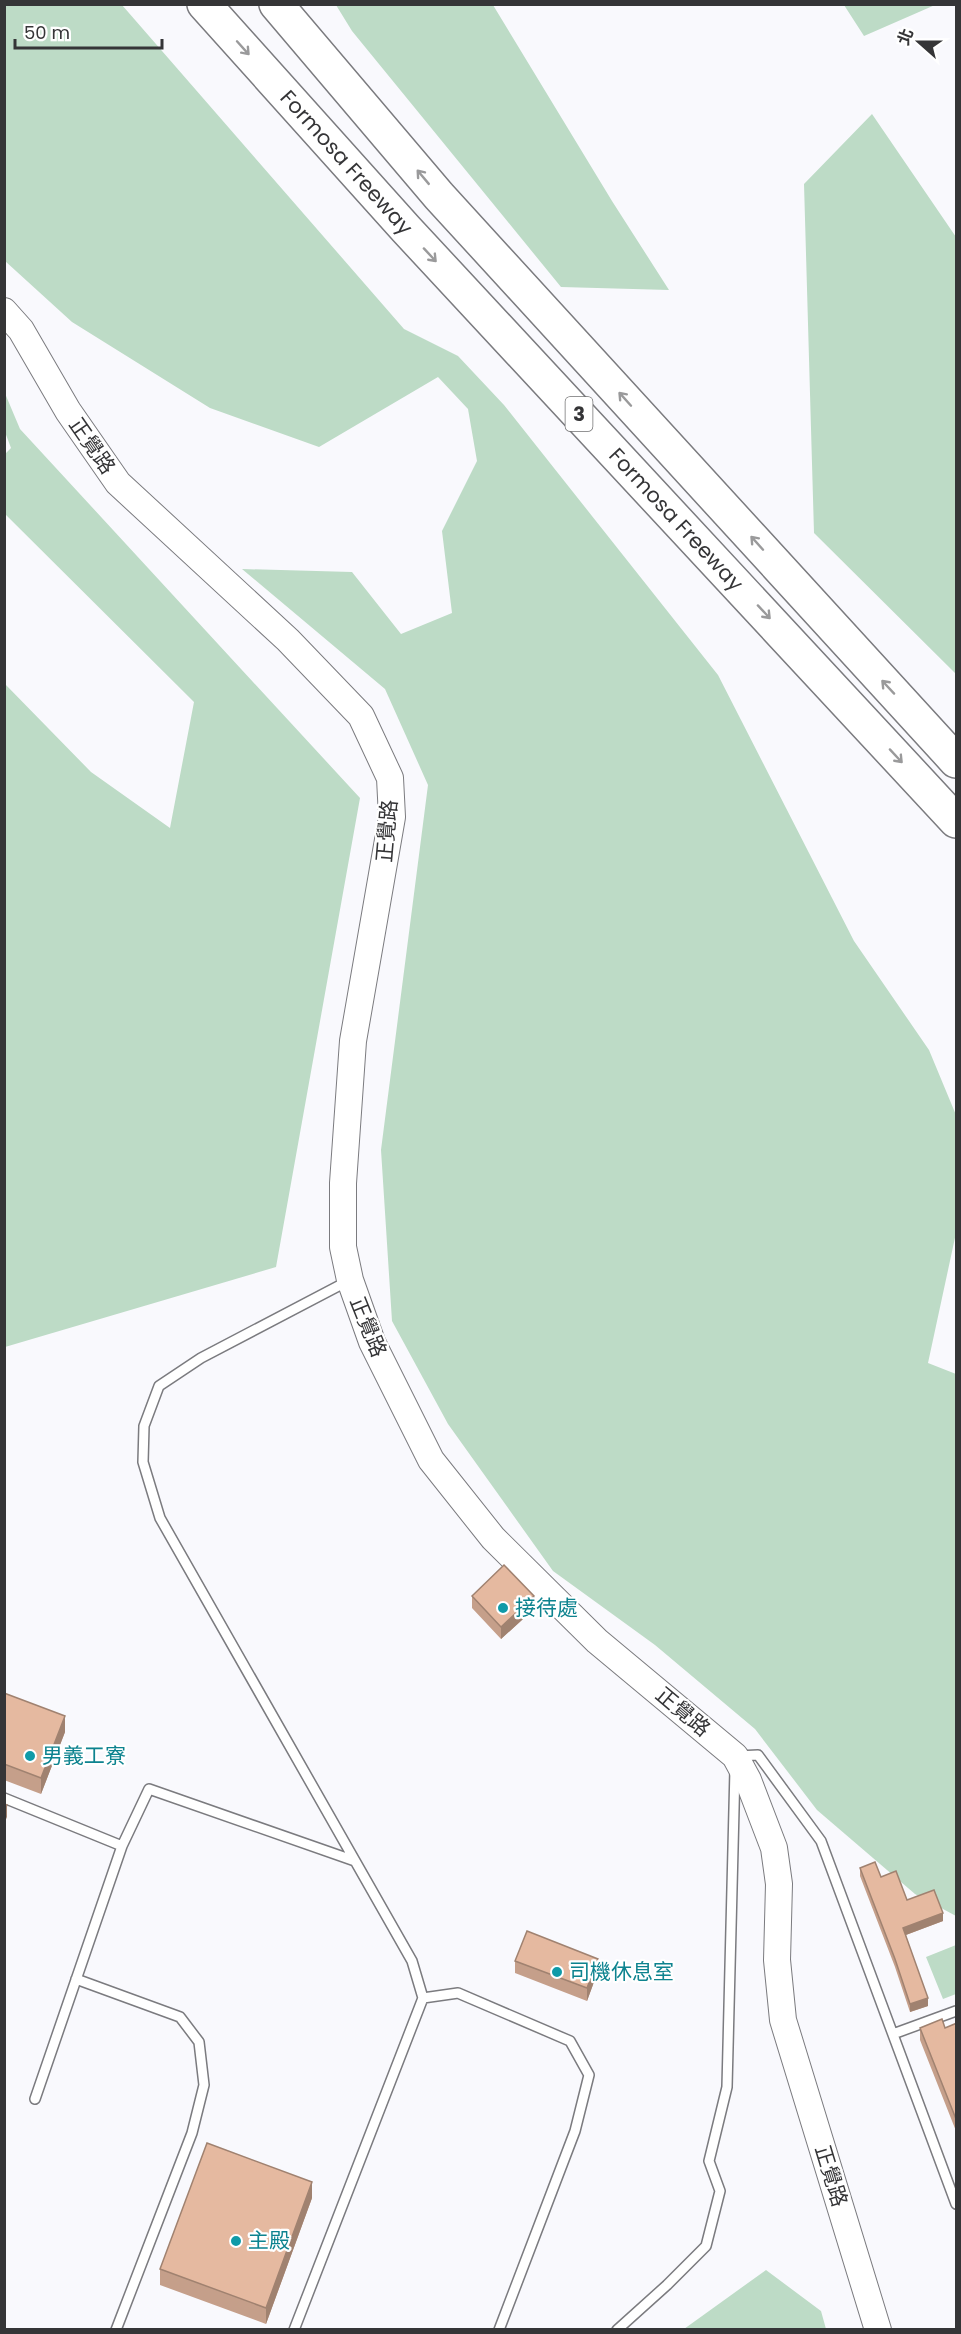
<svg xmlns="http://www.w3.org/2000/svg" width="961" height="2334" viewBox="0 0 961 2334" font-family="Poppins,'Noto Sans TC',sans-serif">
<style>
.green{fill:#bddbc6}
.lines{fill:none;stroke-linecap:round;stroke-linejoin:round}
.lane-casing{stroke:#7b7b7f;stroke-width:12}
.secondary-casing{stroke:#7b7b7f;stroke-width:28}
.highway-casing{stroke:#7b7b7f;stroke-width:36}
.lane{stroke:#fff;stroke-width:9}
.secondary{stroke:#fff;stroke-width:26}
.highway{stroke:#fff;stroke-width:33}
.wall{fill:#c59f8a}
.shaded-wall{fill:#a08270}
.building{fill:#e5b9a0;stroke:#a08270;stroke-width:1.5}
.oneway{stroke:#9a9a9b}
.culture-dot{fill:#0f9aa8;stroke:#fff;stroke-width:2}
.labels{text-anchor:middle;stroke-width:4.5;stroke-linejoin:round;paint-order:stroke}
.shield{fill:#fff;stroke:#727273;stroke-width:1.5}
.shield-label{font-size:20px;font-weight:bold;fill:#353537}
.street-label{font-size:21px;fill:#353537;stroke:#fff}
.culture-label{font-size:21px;fill:#0d838f;stroke:#fff;text-anchor:start}
</style>
<rect width="100%" height="100%" fill="#f9f9fd"/>
<path class="green" d="M5 5H122L404 329 458 356 504 405 718 675 854 941 929 1050 956 1115V1233L928 1363 956 1374V1916L915 1894 817 1810 755 1729 655 1645 553 1571 448 1424 392 1321 381 1150 428 785 385 689 242 569 352 572 401 634 452 613 442 531 477 461 468 409 438 377 319 447 210 408 72 322 5 261Z
M336 5H493L612 201 669 290 561 287 352 31Z
M844 5H935L864 36Z
M872 114 956 237V674L814 533 804 184Z
M4 391 20 429 360 798 276 1267 5 1347V684L91 772 170 828 194 702 5 514V454L11 448 5 432Z
M956 1945V1994L943 1999 926 1957Z
M766 2270 821 2311 826 2329H684Z"/>
<g class="lines">
<defs>
<path id="lane" d="M738 1756 758 1755 821 1841 956 2204
M4 1798 122 1846 149 1789 355 1861
M76 1979 180 2017 199 2042 204 2085 192 2133 116 2330
M423 1998 458 1993 570 2041 589 2075 575 2131 499 2330
M893 2034 956 2011
M35 2099 122 1846
M294 2330 423 1998 412 1961 160 1518 143 1462 144 1426 159 1386 201 1358 348 1281
M617 2330 667 2285 706 2246 720 2191 709 2161 727 2087 735 1769"/>
<path id="secondary" d="M4 311 21 330 68 411 118 483 288 640 361 716 390 778 392 817 353 1041 343 1183V1247L350 1280 372 1342 431 1460 493 1538 597 1641 735 1756 748 1780 774 1848 779 1884 777 1960 783 2020 878 2330"/>
<g id="highway">
<path id="s1" d="M204 4 406 229 956 821"/>
<path d="M276 4 439 196 956 761"/>
</g>
</defs>
<use href="#lane" class="lane-casing"/>
<use href="#secondary" class="secondary-casing"/>
<use href="#highway" class="highway-casing"/>
<use href="#lane" class="lane"/>
<use href="#secondary" class="secondary"/>
<use href="#highway" class="highway"/>
</g>
<path class="wall" d="M472 1596 534 1609 501 1639 472 1608Z
M4 1693 65 1732 41 1794 4 1780Z
M860 1868 881 1877 907 1900 943 1921 906 1935 928 2006 910 2012 895 1967 860 1876Z
M515 1961 598 1971 587 2001 515 1973Z
M957 2023 956 2131 920 2040V2028H945Z
M312 2198 266 2324 160 2285V2269Z"/>
<path class="shaded-wall" d="M534 1596V1609L501 1639V1627Z
M65 1716V1732L41 1794V1778Z
M7 1805V1817L4 1824V1812Z
M943 1913V1921L903 1936V1928Z
M598 1959V1971L587 2001V1988Z
M928 1998V2006L910 2012V2004Z
M312 2182V2198L266 2324V2308Z"/>
<path class="building" d="M504 1565 534 1596 501 1627 472 1596Z
M4 1693 65 1716 41 1778 4 1764Z
M4 1804 7 1805 4 1812Z
M875 1862 881 1877 896 1871 907 1900 934 1890 943 1913 903 1928 928 1998 910 2004 895 1959 860 1868Z
M527 1931 598 1959 587 1988 515 1961Z
M942 2019 945 2028 957 2023 956 2119 920 2028Z
M207 2143 312 2182 266 2308 160 2269Z"/>
<defs><path id="oneway-shaft" d="M-6 0H5M1.5-3L5.5 0L1.5 3" fill="none" stroke-width="1.6" stroke-linecap="round" stroke-linejoin="round" transform="scale(1.5)"/></defs>
<g class="oneway">
<use href="#oneway-shaft" transform="translate(243 48) rotate(48)"/>
<use href="#oneway-shaft" transform="translate(423 177) rotate(-130)"/>
<use href="#oneway-shaft" transform="translate(430 255) rotate(47)"/>
<use href="#oneway-shaft" transform="translate(625 399) rotate(-132)"/>
<use href="#oneway-shaft" transform="translate(757 543) rotate(-132)"/>
<use href="#oneway-shaft" transform="translate(764 612) rotate(47)"/>
<use href="#oneway-shaft" transform="translate(888 687) rotate(-133)"/>
<use href="#oneway-shaft" transform="translate(896 756) rotate(47)"/>
</g>
<g class="culture-dot">
<circle cx="503" cy="1608" r="6"/>
<circle cx="30" cy="1756" r="6"/>
<circle cx="557" cy="1972" r="6"/>
<circle cx="236" cy="2241" r="6"/>
</g>
<g class="labels">
<rect class="shield" x="565.5" y="397" width="27" height="34" rx="4.5"/>
<g class="shield-label">
<text x="579" y="421">3</text>
</g>
<g class="street-label">
<text dy="7" stroke="none"><textPath href="#s1" startOffset="213">Formosa Freeway</textPath></text>
<text transform="translate(92 446) rotate(55)" y="7">正覺路</text>
<text dy="7" stroke="none"><textPath href="#s1" startOffset="699">Formosa Freeway</textPath></text>
<text transform="translate(387 831) rotate(-85)" y="7">正覺路</text>
<text transform="translate(368 1327) rotate(68)" y="7">正覺路</text>
<text transform="translate(683 1712) rotate(40)" y="7">正覺路</text>
<text transform="translate(831 2176) rotate(73)" y="7">正覺路</text>
</g>
<g class="culture-label">
<text x="515" y="1615">接待處</text>
<text x="42" y="1763">男義工寮</text>
<text x="569" y="1979">司機休息室</text>
<text x="248" y="2248">主殿</text>
</g>
</g>
<rect width="961" height="2334" fill="none" stroke="#353537" stroke-width="12"/>
<g transform="translate(919 42) rotate(291)" stroke="#ffffff" stroke-width="4.5" paint-order="stroke">
<path d="M0-4.5L10 22L0 15L-10 22Z" fill="#353537"/>
<text y="-9" font-size="16" font-weight="bold" text-anchor="middle" fill="#353537">北</text>
</g>
<path d="M15 39v9h147v-9" fill="none" stroke="#353537" stroke-width="3"/>
<text x="24" y="39" font-size="18" fill="#353537" stroke="#ffffff" stroke-width="4.5" paint-order="stroke">50 m</text>
</svg>
